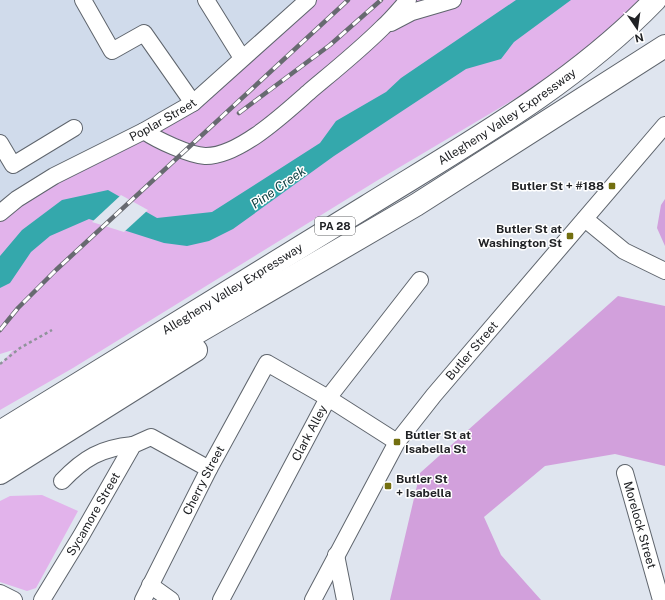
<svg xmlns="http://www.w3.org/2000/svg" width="665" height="600" viewBox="0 0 665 600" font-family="'Public Sans',sans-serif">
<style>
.built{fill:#d0dbeb}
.green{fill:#e2b3eb}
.forest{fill:#d2a0dc}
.water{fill:#34a8ac}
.pier{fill:#dfe5ef}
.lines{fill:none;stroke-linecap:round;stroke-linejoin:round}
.minor-casing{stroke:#5f656d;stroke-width:18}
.highway-casing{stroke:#5f656d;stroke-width:24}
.path{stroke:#8f939a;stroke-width:2.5;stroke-dasharray:3 3;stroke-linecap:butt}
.minor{stroke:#fff;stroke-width:16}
.highway{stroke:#fff;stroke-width:22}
.rail-casing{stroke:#676a70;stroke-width:4.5}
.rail{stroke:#fff;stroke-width:3;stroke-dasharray:9;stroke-linecap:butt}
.poi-dot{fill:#736f10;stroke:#fff;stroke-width:1.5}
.labels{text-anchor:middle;stroke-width:3;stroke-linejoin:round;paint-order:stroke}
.shield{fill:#fff;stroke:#636466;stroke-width:1}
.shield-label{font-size:11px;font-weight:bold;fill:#202225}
.street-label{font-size:12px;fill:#202225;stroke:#fff}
.poi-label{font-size:12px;font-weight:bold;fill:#202225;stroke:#fff;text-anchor:end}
.water-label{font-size:13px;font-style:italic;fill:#0f4244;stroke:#fff}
</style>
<rect width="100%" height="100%" fill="#dfe5ef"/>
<path class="built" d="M0 0H322L259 56 0 228Z"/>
<path class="green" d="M308 0H639L605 33 533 88 378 180 73 368 0 410V365L13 350 0 354V213L193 103Z
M42 495 78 511 36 588 27 591 0 582V501L10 496Z"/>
<path class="forest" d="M665 199V246L657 228 661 205Z
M618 296 665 306V466L615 454 545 466 484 517 501 555 541 600H390L420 473Z"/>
<path class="water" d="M516 0H571L514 42 501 59 466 69 334 156 233 229 209 241 187 246 164 243 89 219 50 236 31 252 10 283 0 288V256L22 230 62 200 108 190 157 218 212 212 320 143 336 121 386 92 401 78Z"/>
<path class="pier" d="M121 195 148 210 124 232 92 222Z"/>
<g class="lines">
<defs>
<g id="minor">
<path d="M83 0 112 51 144 33 193 103"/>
<path d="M206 0 242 58"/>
<path d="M391 23 412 12 453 0"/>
<path d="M144 131C157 140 189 155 205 156 239 157 286 112 310 91 335 70 360 50 383 27 392 19 400 9 408 0"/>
<path d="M0 143 13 165 74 128"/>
<path id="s1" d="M0 213 17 199 54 176 144 131 193 103 308 0"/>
<path d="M585 219 624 251 665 271"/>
<path id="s2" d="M625 473 661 600"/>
<path d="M62 481C84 458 101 448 133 445"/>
<path d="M336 555 345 600"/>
<path d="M150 585 171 600"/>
<path d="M0 593 14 600"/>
<path id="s3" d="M42 600 81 536 133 445 151 437 209 469"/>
<path id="s4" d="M143 600 209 469 267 363 328 398 397 442"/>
<path id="s5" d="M221 600 328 398 420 280"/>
<path id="s6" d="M313 600 397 442 434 395 665 125"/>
</g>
<g id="highway">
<path id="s7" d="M0 432C122 357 244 282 367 206 467 144 573 85 655 0"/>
<path d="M0 451 119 378 416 205 665 46"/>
<path d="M0 473 196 350"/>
</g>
</defs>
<use href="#minor" class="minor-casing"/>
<use href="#highway" class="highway-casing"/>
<path class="path" d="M0 364 20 348 52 330"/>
<use href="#minor" class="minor"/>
<use href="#highway" class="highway"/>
<defs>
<path id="rail" d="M239 113 330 45 381 0
M0 330 18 308 56 270 348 0"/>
</defs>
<use href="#rail" class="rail-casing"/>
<use href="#rail" class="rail"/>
</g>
<g class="poi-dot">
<rect x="608" y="182" width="8" height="8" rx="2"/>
<rect x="566" y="232" width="8" height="8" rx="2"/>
<rect x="393" y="438" width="8" height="8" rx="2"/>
<rect x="384" y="482" width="8" height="8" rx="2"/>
</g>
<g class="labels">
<rect class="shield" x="315" y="217" width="40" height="18" rx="3"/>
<g class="shield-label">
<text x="335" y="230">PA 28</text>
</g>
<g class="street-label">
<text dy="4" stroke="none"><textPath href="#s7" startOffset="597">Allegheny Valley Expressway</textPath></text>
<text dy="4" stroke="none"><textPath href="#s1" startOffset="188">Poplar Street</textPath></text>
<text dy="4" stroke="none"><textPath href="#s7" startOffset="273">Allegheny Valley Expressway</textPath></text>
<text dy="4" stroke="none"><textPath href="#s6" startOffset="297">Butler Street</textPath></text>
<text dy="4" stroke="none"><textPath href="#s5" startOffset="189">Clark Alley</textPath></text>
<text dy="4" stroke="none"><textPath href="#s4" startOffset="134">Cherry Street</textPath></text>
<text dy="4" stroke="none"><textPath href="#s3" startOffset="100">Sycamore Street</textPath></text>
<text dy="4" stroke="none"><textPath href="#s2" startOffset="54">Morelock Street</textPath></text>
</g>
<g class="poi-label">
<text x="604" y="190">Butler St + #188</text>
<text x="562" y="233">Butler St at<tspan x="562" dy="14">Washington St</tspan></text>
<text x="405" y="439" text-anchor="start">Butler St at<tspan x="405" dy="14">Isabella St</tspan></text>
<text x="396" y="483" text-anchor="start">Butler St<tspan x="396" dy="14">+ Isabella</tspan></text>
</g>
<g class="water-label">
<text transform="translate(278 187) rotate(-35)" y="5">Pine Creek</text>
</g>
</g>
<g transform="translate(637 28) rotate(167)" stroke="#ffffff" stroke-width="3" paint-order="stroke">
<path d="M0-3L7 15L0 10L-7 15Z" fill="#202225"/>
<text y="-6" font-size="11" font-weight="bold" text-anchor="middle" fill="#202225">N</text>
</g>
</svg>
